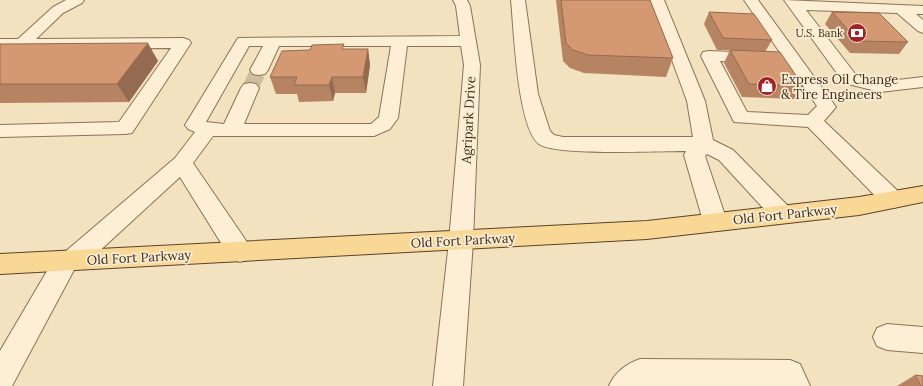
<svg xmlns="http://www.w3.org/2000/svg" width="923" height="386" viewBox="0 0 923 386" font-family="Lora,serif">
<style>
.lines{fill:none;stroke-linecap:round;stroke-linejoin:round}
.minor-tunnel{stroke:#cebd9f;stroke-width:16;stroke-dasharray:16 8;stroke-linecap:butt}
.minor-casing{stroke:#8e7256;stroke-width:2}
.major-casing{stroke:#5b402b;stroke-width:2}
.minor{fill:#fcefd5;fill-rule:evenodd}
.major{fill:#f9d794;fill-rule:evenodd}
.wall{fill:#b68462}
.shaded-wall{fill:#946b50}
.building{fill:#d49972;stroke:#946b50}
.labels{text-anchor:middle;stroke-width:3.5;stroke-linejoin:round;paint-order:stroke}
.far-poi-label{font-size:11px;fill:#3c2b1c;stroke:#f9ecd1;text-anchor:end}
.poi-label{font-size:13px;fill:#3c2b1c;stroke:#f9ecd1;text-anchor:start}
.street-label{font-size:13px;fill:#3c2b1c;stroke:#f9ecd1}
</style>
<rect width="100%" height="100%" fill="#f2e2c0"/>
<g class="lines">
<path class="minor-tunnel" d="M250 88 259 70"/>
<defs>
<path id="minor" d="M66 0H84L82 3 63 13 36 39 183 38 189 40 191 43 132 133 125 134 0 137V125L119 122 171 48 0 49V39H18L53 7Z
M453 0H467L470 6 480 65 473 241 463 386H433L449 241 464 65 461 46H407L398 118 390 129 374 136H213L193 163 249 245 252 252 249 259 240 262 231 259 180 177 82 267 74 270 12 386H0V351L57 254 66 251 175 158 195 132 188 129 185 125 238 38 460 36 456 6ZM249 46H263L250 70 253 74 259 75 265 74 268 70 279 46H391L379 117 371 124H244L259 88 256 84 250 83 244 84 241 88 224 124 206 122Z
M511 0H525L538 94 550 131 554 135 563 137H693L687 101 650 0H664L705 101 713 140 733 150 790 208 793 214 790 220 782 223 774 220 719 160 707 154 705 156 727 221 723 227 715 230 707 227 703 221 684 155 686 151C661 151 554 156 539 144 517 127 514 29 511 0Z
M744 0H758L836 107 824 121 901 194 904 200 901 206 893 208 885 206 808 127 734 122 701 56 703 52 709 51 781 54ZM720 61 788 64 817 106 808 115 747 112Z
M784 0 923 6V14H916L923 20V33L918 31 897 13 806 10 856 75 880 82 923 77V87L880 92 844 83Z
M887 324 923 327V353L887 350 877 346 873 337 877 328Z
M640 359 790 360 800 364 810 386H609C615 372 626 364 640 359Z"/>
<path id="major" d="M923 186V202L859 215 647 239 0 274V254L647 221 859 197Z"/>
</defs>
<use href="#minor" class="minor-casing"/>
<use href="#major" class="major-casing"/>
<use href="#minor" class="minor"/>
<use href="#major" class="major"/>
</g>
<path class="wall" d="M556 0H650L673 58 666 77 584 73 570 68 563 61Z
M709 12 772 40 765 52 803 86 795 99 742 97 724 63 730 50H717L704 24Z
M832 12 908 42 899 54 850 53 825 24Z
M0 44 158 61 129 102 0 103Z
M345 49H368L370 65 366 93H335L333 101 299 102 297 94H276L270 77Z
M915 375 923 386H897Z"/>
<path class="shaded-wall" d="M148 43 158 61 129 102 117 84Z
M368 49 370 65 366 93 363 77Z
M332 77 335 93 333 101 329 85Z"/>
<path class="building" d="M561 0H650L673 58 588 55 573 50 566 43Z
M709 12 754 14 772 40 723 38Z
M832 12 879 13 908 42 858 41Z
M148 43 117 84H0V44Z
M344 44 342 49H368L363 77H332L329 85H294L297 77H270L282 51 310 50 312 45Z
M730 50 780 52 803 86 749 84Z
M915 375 923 376V386H921Z"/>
<defs>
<symbol id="bank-disc" viewBox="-11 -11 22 22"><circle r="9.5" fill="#a32024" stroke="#f9ecd1"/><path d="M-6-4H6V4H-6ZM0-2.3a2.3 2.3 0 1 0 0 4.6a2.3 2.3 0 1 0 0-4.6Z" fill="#fff"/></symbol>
<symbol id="shop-disc" viewBox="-11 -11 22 22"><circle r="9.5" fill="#a32024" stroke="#f9ecd1"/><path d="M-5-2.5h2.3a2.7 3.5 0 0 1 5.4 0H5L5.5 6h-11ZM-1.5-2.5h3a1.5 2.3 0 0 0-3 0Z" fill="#fff"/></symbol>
</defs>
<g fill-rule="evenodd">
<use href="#bank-disc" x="846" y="22" width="22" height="22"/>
<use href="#shop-disc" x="756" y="75" width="22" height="22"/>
</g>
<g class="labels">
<g class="far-poi-label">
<text x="843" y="37">U.S. Bank</text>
</g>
<g class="poi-label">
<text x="781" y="84">Express Oil Change<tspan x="781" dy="15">&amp; Tire Engineers</tspan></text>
</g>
<g class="street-label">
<text transform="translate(468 120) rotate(-87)" y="5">Agripark Drive</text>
<text transform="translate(785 214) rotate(-6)" y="5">Old Fort Parkway</text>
<text transform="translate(463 240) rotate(-3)" y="5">Old Fort Parkway</text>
<text transform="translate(139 257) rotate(-3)" y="5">Old Fort Parkway</text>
</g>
</g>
</svg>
